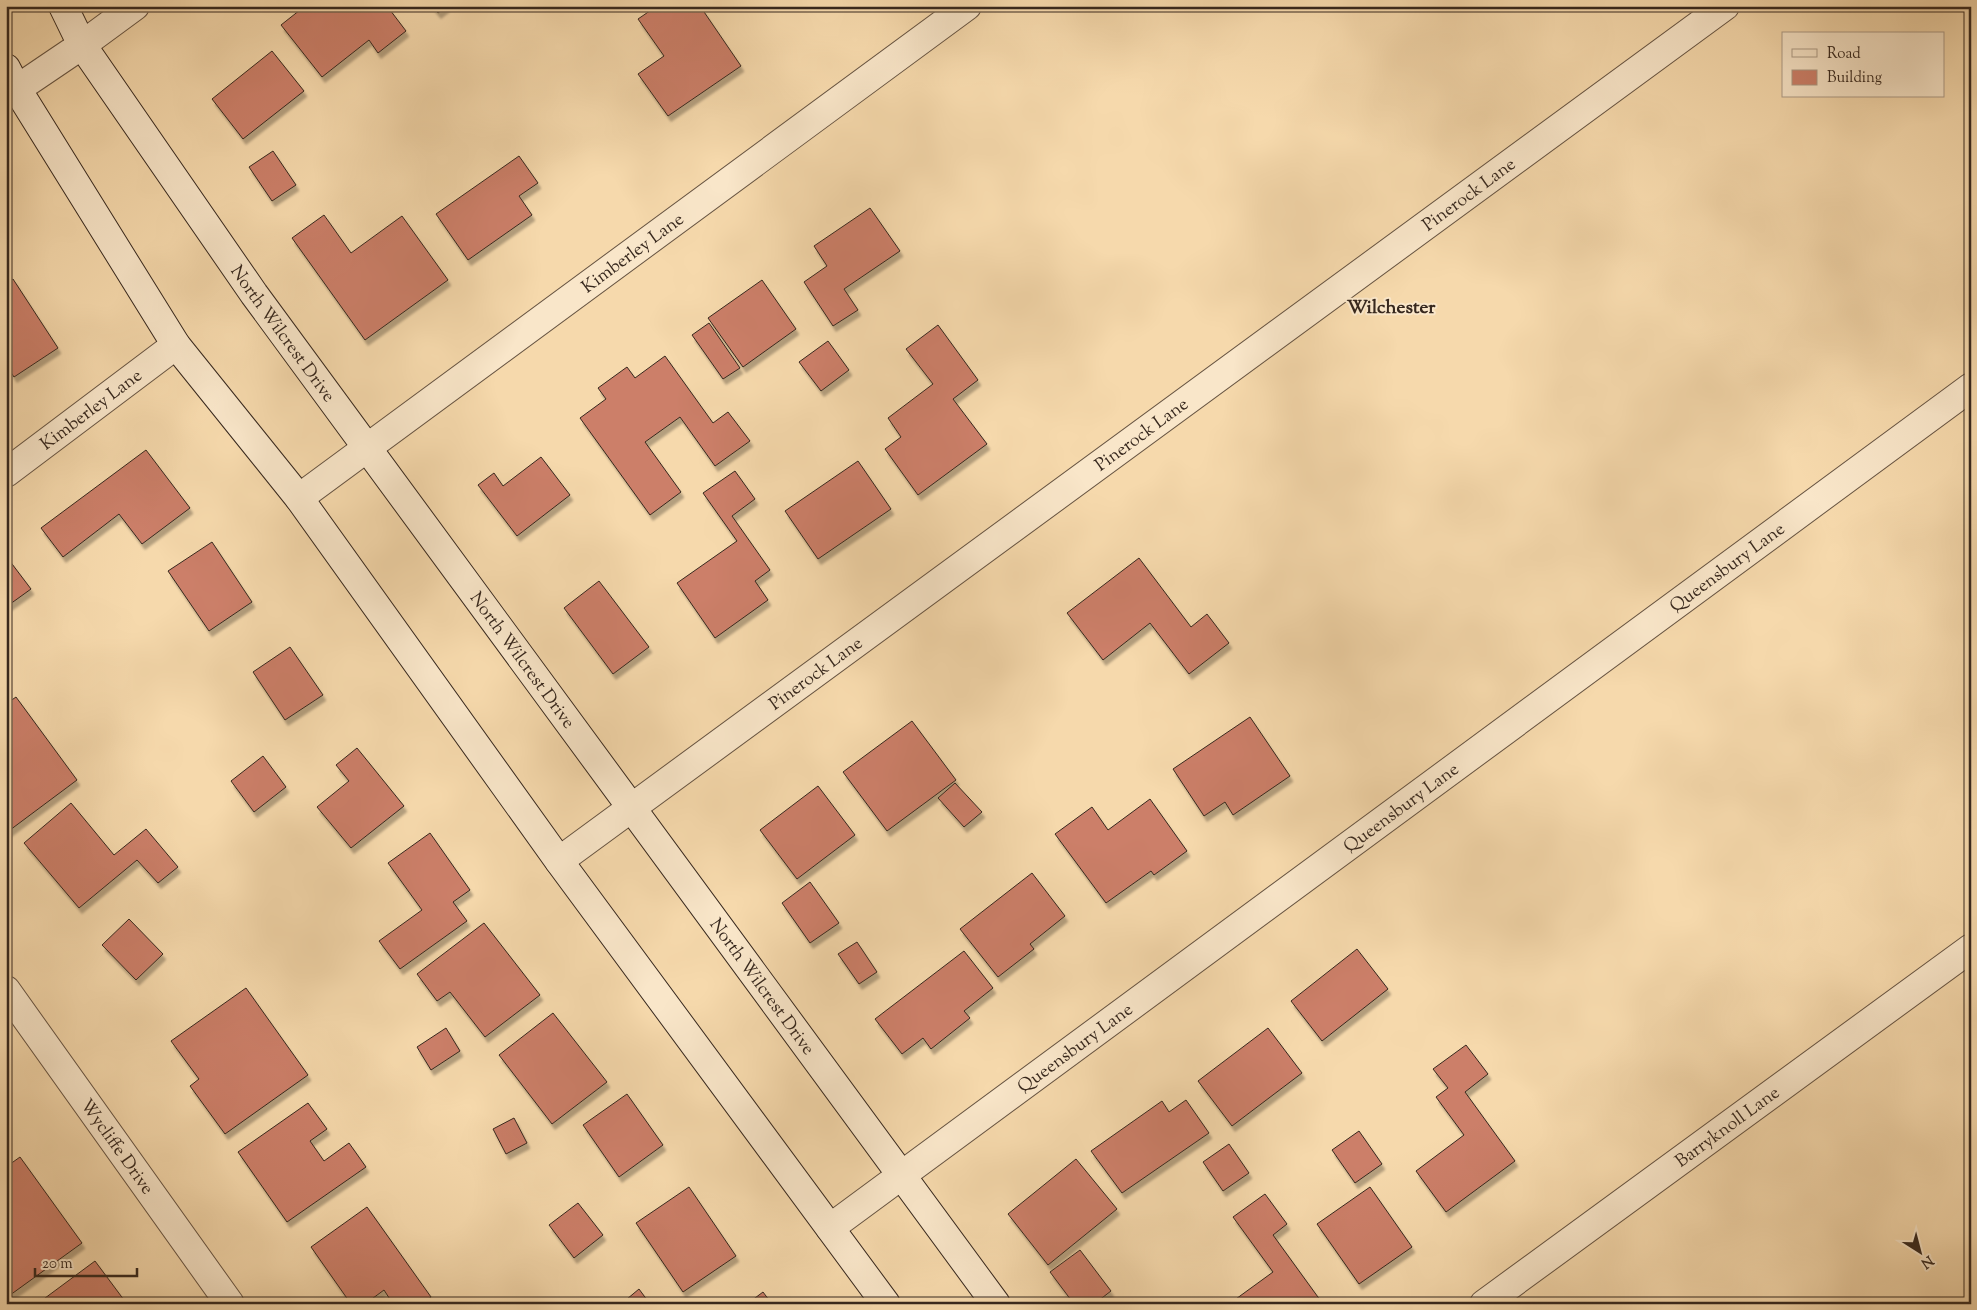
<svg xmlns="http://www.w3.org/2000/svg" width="1977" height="1310" viewBox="0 0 1977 1310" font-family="'Sorts Mill Goudy',serif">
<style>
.building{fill:#cc7f69;stroke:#37281e;filter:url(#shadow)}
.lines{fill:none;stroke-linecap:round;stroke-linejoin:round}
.street-casing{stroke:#675442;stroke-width:30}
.secondary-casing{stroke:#37281e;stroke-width:30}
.street{stroke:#f9e6c9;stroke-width:28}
.secondary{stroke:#f9e6c9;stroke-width:28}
.labels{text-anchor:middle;stroke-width:4;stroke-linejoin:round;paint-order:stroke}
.street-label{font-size:18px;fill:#37281e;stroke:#f9e6c9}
.neighbourhood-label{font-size:19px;font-weight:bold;fill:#37281e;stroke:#f9e6c9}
</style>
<defs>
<filter id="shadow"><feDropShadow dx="3" dy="5.5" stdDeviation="1" flood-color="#0004"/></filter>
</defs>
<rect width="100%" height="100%" fill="#f6d9ac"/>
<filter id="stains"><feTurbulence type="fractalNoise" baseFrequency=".004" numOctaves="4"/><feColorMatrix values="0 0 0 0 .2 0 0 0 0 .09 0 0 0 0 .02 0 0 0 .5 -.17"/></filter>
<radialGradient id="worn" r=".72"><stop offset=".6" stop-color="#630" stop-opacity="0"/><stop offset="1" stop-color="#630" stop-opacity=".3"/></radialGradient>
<path class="building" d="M305 6H387L406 31 378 53 369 40 322 77 281 25Z
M432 6H447L438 13Z
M657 6H700L741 66 668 116 638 74 664 56 638 19Z
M272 51 304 91 243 139 212 99Z
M273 151 296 185 272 201 249 167Z
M519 156 538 183 519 196 532 215 468 260 436 214Z
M870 208 900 251 844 289 858 310 833 326 804 282 827 266 814 246Z
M324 215 351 253 402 216 448 280 365 340 292 238Z
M13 279 58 348 14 377 6 365V283Z
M762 280 796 329 743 367 708 318Z
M709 323 740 368 723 379 692 335Z
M938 325 978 380 953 399 987 444 918 495 885 449 901 437 888 418 933 384 906 349Z
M828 341 849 370 821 391 799 362Z
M665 356 713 423 728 412 750 441 715 466 680 417 645 442 681 492 650 515 580 418 606 399 598 388 627 367 635 378Z
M146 450 190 508 142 544 119 514 63 557 41 528Z
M541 457 570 495 517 536 478 485 494 473 503 486Z
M858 461 891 509 818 559 785 511Z
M735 471 755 499 732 516 770 570 755 581 768 600 715 638 677 583 737 541 703 493Z
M212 542 252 602 209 631 168 571Z
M6 556 31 589 6 607Z
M1139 558 1191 627 1207 614 1229 643 1189 674 1150 623 1103 660 1067 613Z
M599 581 649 647 613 674 564 608Z
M290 647 323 695 285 720 253 672Z
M16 697 77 780 6 833V704Z
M1250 717 1290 776 1233 815 1225 802 1204 816 1173 769Z
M912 721 956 780 887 831 843 772Z
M357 748 404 806 351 848 317 807 349 781 336 765Z
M263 756 286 787 254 812 231 781Z
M955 783 982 812 964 827 938 798Z
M818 786 855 835 797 879 760 830Z
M1150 799 1187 851 1154 875 1151 871 1106 903 1055 834 1092 807 1108 830Z
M71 803 114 855 146 829 178 867 158 883 137 860 79 908 24 843Z
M430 833 470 890 453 902 467 921 400 969 379 941 422 910 388 863Z
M1032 873 1065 916 1030 944 1034 949 998 977 960 929Z
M810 882 839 923 810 943 782 903Z
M129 919 163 954 136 980 102 945Z
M484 923 540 995 485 1037 450 992 437 1001 417 974Z
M857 942 877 972 859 984 838 954Z
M1357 949 1388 989 1322 1041 1291 1001Z
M964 951 993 988 964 1011 970 1018 931 1049 923 1038 902 1054 875 1019Z
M246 988 308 1075 225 1134 190 1086 199 1079 171 1041Z
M553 1013 607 1082 552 1124 499 1055Z
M446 1028 460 1051 431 1070 417 1047Z
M1268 1028 1302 1073 1232 1126 1198 1081Z
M1466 1045 1488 1074 1465 1092 1515 1161 1446 1212 1416 1171 1464 1135 1436 1097 1448 1088 1433 1069Z
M627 1094 663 1145 619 1177 583 1125Z
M1186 1100 1209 1133 1122 1193 1091 1151 1162 1101 1169 1112Z
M308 1103 327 1129 310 1141 324 1161 349 1143 366 1167 287 1222 238 1152Z
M514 1118 527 1143 506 1154 493 1129Z
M1359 1131 1382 1164 1355 1183 1332 1150Z
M1229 1144 1249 1173 1223 1191 1203 1162Z
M20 1157 82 1243 6 1298V1167Z
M1076 1159 1117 1209 1048 1265 1008 1214Z
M689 1187 736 1256 683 1292 636 1223Z
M1370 1187 1412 1247 1359 1284 1317 1224Z
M1265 1194 1287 1224 1273 1235 1323 1304H1229L1273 1272 1233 1217Z
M578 1203 603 1235 574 1258 549 1225Z
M367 1207 431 1297 422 1304H393L384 1290 365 1304H351L311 1247Z
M1080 1250 1111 1291 1094 1304H1074L1050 1272Z
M95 1261 127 1304H37Z
M639 1289 650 1304H621Z
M763 1292 772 1304H747Z"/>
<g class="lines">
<defs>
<g id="street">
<path d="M17 89 82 45 135 6"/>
<path id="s1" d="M6 473 176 345"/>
<path id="s2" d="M299 498 967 6"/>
<path id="s3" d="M559 861 1725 6"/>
<path id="s4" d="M6 990 230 1304"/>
<path id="s5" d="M830 1228 1971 387"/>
<path id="s6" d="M1484 1304 1971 948"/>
</g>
<g id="secondary">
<path id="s7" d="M63 6 82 45 254 294 996 1304"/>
<path d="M6 68 17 89 176 345 299 498 559 861 886 1304"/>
</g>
</defs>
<use href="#street" class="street-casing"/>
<use href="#secondary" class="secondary-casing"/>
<use href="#street" class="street"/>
<use href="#secondary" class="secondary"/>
</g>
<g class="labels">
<g class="street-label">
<text dy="6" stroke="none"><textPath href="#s3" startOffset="1128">Pinerock Lane</textPath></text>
<text dy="6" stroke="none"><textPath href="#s2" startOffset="414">Kimberley Lane</textPath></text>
<text dy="6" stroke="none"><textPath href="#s7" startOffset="395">North Wilcrest Drive</textPath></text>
<text dy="6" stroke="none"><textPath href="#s1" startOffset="106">Kimberley Lane</textPath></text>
<text dy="6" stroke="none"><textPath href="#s3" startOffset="722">Pinerock Lane</textPath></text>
<text dy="6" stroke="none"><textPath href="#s5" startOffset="1114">Queensbury Lane</textPath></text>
<text dy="6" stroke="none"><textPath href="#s7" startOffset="800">North Wilcrest Drive</textPath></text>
<text dy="6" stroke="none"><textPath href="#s3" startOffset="318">Pinerock Lane</textPath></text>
<text dy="6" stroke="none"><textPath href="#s5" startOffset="709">Queensbury Lane</textPath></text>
<text dy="6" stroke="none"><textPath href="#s7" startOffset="1205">North Wilcrest Drive</textPath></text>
<text dy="6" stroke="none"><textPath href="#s5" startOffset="304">Queensbury Lane</textPath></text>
<text dy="6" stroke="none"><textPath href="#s6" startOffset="301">Barryknoll Lane</textPath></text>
<text dy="6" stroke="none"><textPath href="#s4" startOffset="192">Wycliffe Drive</textPath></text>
</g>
<g class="neighbourhood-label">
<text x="1391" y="313">Wilchester</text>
</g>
</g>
<rect width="1977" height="1310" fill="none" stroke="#f6d9ac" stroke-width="25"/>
<rect x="8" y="8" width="1962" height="1295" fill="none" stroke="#37281e" stroke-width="2.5"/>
<rect x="12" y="12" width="1952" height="1285" fill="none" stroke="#37281e"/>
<rect x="1782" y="32" width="162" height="65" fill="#f9e6c9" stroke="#ab9a85"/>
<rect x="1792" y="49" width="25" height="8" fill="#f9e6c9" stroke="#ab9a85"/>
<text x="1827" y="58" font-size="15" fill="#37281e">Road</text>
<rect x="1792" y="70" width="25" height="15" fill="#cc7f69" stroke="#ab9a85"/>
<text x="1827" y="82" font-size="15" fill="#37281e">Building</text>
<g transform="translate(1920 1252) rotate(144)" stroke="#f9e6c9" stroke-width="4" paint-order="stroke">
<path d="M0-4L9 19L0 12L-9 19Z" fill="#37281e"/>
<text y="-8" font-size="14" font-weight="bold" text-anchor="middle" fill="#37281e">N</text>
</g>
<path d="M35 1268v8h102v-8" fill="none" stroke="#37281e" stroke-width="2.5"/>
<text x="42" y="1268" font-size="15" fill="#37281e" stroke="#f9e6c9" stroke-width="4" paint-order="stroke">20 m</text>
<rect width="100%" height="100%" filter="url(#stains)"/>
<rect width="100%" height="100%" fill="url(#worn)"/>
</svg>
